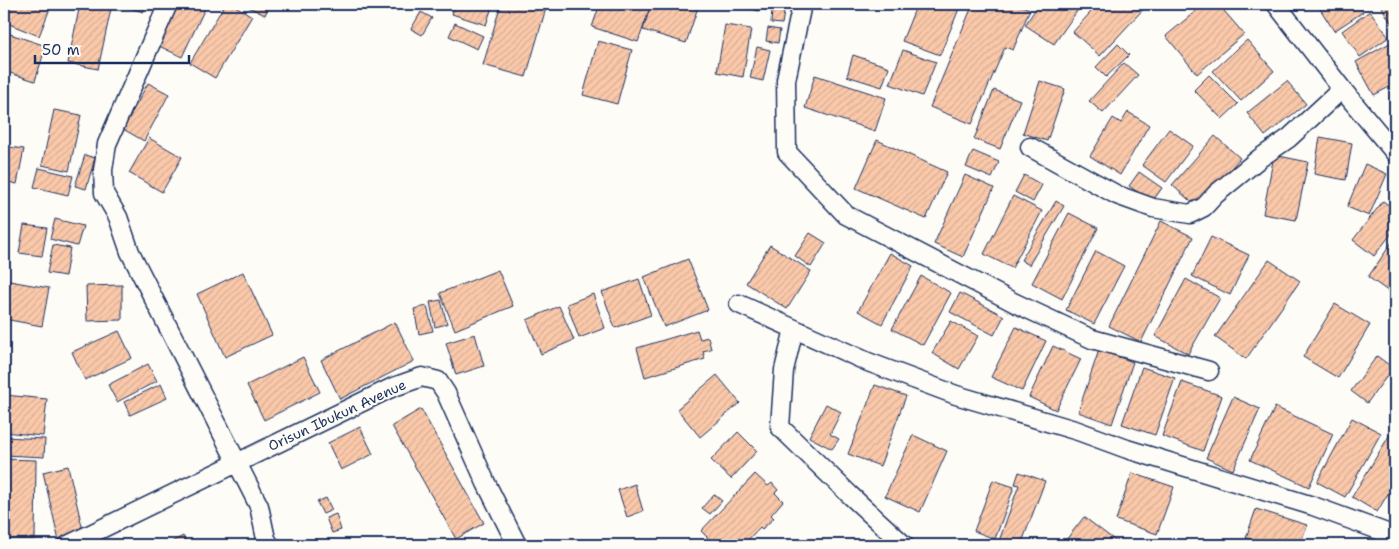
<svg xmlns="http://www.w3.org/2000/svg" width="1399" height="549" viewBox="0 0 1399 549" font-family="'Shantell Sans',sans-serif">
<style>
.building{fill:url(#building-hatch);stroke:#1b2f5e}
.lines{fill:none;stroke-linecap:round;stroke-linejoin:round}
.street-casing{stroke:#1b2f5e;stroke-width:21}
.street{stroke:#fdfcf7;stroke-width:18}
.labels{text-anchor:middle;stroke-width:4;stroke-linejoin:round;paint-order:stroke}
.street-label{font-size:14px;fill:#1b2f5e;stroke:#fdfcf7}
</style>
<defs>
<pattern id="building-hatch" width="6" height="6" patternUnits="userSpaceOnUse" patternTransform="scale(1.25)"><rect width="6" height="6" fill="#fbc9aa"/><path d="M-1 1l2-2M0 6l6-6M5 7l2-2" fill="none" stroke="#d7ad95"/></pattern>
</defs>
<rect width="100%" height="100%" fill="#fdfcf7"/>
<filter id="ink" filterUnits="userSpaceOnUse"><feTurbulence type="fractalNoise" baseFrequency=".02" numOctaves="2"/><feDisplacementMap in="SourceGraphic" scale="10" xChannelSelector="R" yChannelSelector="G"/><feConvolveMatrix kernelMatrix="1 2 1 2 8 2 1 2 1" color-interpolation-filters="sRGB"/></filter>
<g filter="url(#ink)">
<path class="building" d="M4 4H47L51 6 39 36 4 22Z
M80 4H112L98 69 68 63Z
M132 4H146L143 12 130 8Z
M177 4H207L182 57 157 45Z
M225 4H232L252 16 215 78 190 63Z
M242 4H270L265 15Z
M455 4H493L486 25 452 14Z
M501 4H532L546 8 526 77 483 65Z
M569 4H589L587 10Z
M600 4H636L650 8 638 42 592 27Z
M651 4H699L686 43 643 30Z
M731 4H761L759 11Z
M917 4H961L940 55 902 41Z
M973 4H1016L1030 9 1013 50 1005 47 972 124 930 107Z
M1039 4H1082L1054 44 1025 25Z
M1098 4H1148L1100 56 1073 32Z
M1204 4H1218L1244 34 1197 74 1166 36Z
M1317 4H1358L1363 12 1334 31Z
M1380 4H1395V30Z
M772 10 784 12 782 24 771 23Z
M1370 11 1389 37 1360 57 1342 31Z
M421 12 432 18 422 35 411 29Z
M455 23 483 36 477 49 449 36Z
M725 25 751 29 743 77 717 72Z
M768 28 780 30 778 43 766 41Z
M4 32 46 46 35 81 4 71Z
M1247 40 1274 71 1241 101 1213 71Z
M1395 40V84L1374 95 1356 62Z
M598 41 632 50 617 104 583 95Z
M1118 44 1129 55 1106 77 1096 67Z
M757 47 770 50 763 81 750 78Z
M903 50 936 62 922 96 890 84Z
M853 55 889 67 882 87 847 76Z
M1124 63 1138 75 1103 113 1089 101Z
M815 75 886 98 875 131 805 108Z
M1209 75 1238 104 1222 119 1194 90Z
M1040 81 1065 89 1047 141 1023 133Z
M1287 81 1306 104 1265 136 1247 113Z
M148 83 169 94 144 141 123 129Z
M994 90 1020 100 1000 149 974 139Z
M54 110 81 115 69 171 42 165Z
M1128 112 1149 125 1120 175 1090 156 1113 118 1121 123Z
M1169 129 1193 146 1166 182 1142 165Z
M1215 136 1240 158 1197 207 1172 185Z
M1320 137 1352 143 1346 180 1314 174Z
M149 138 182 157 162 192 129 173Z
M877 140 947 172 926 219 856 188Z
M9 147 24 149 17 184 4 181Z
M973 151 999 162 992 178 966 167Z
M85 155 95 158 86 189 75 186Z
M1274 155 1308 162 1296 220 1263 214Z
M1365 164 1387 174 1369 216 1347 207Z
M39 168 73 176 68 195 34 187Z
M1139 172 1162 188 1152 202 1129 186Z
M965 175 994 188 963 257 934 244Z
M1024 175 1042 185 1033 202 1015 192Z
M1013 196 1042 211 1012 268 984 254Z
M1056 201 1064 206 1029 265 1021 260Z
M1383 201 1395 210V229L1374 256 1353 240Z
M1069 213 1098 228 1062 299 1032 283Z
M55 219 83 226 77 246 50 239Z
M1161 221 1193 237 1141 342 1109 326Z
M24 225 47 228 42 256 19 253Z
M810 233 826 243 811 267 795 256Z
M1211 237 1249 255 1230 295 1192 276Z
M1395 238V296L1368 277Z
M53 245 70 248 65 276 47 273Z
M770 245 811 271 787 309 746 283Z
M1096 251 1124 266 1094 324 1066 310Z
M890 253 913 266 882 324 858 311Z
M688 259 708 310 664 327 644 277Z
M1269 260 1300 281 1246 359 1215 337Z
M498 270 513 306 455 330 440 293Z
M243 272 272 335 225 357 197 294Z
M921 276 951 293 923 345 892 329Z
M639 279 651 315 615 328 602 292Z
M1186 279 1220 298 1188 354 1155 336Z
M4 280 49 288 42 326 4 319Z
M122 285V320L87 321 86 286Z
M960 293 1004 316 994 335 950 312Z
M593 294 605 328 579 338 567 304Z
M441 300 447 324 435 327 430 302Z
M1335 304 1370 325 1338 378 1303 357Z
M427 306 433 331 419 334 414 309Z
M559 306 574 340 541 354 527 320Z
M951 321 978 336 959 369 932 353Z
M395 322 414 361 340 399 321 360Z
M1016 327 1046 341 1022 391 991 377Z
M697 330 700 339 708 337 711 349 703 351 705 359 645 377 637 348Z
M119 331 132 358 85 380 72 352Z
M475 334 484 366 456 375 446 343Z
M1053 346 1081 359 1056 410 1029 397Z
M1099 350 1133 362 1112 424 1078 412Z
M1377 356 1393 368 1367 403 1351 391Z
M303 357 320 392 264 420 247 385Z
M148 364 157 381 117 402 108 385Z
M1142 367 1175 378 1155 435 1122 424Z
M717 375 740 403 700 437 677 409Z
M1182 382 1222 396 1203 451 1162 436Z
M161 384 167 398 130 415 124 402Z
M875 385 906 396 880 466 848 454Z
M4 395 47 399 43 436 4 432Z
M1233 397 1260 409 1233 470 1206 458Z
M826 404 841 412 830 434 839 439 832 449 809 437Z
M1275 407 1333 434 1309 487 1250 460Z
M421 409 484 523 456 539 392 426Z
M1352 418 1381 433 1345 497 1317 482Z
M360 427 373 454 341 470 328 443Z
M1392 431 1395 433V482L1377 512 1352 497Z
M738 432 757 451 731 479 711 460Z
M913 435 947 451 920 512 885 496Z
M4 437 45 439 44 457 4 455Z
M4 459 36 460 35 539H4Z
M68 466 84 535 59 541 43 472Z
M1019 472 1045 481 1021 545H1012L999 541 1019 485 1015 484Z
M1132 473 1174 487 1157 534 1116 520Z
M755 474 768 486 772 483 778 490 775 493 783 501 771 515 774 518 762 529 760 527 743 545H715L701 531Z
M993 480 1014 487 995 539 974 531Z
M635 484 643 511 627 517 618 490Z
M714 494 722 501 710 514 702 508Z
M326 498 332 510 323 514 317 502Z
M1256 509 1307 525 1300 545H1268L1246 538Z
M336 514 341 530 332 533 326 518Z
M1084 517 1117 542 1114 545H1062Z
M183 536 188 545H166Z"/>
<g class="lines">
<defs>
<path id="street" d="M168 4 107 144 103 170 104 193 118 217 130 252 259 506 266 539 270 545
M802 4 786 80 787 152 846 215 1015 303 1092 339 1209 371
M1276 4 1342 89 1395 153
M1030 147 1117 195 1153 208 1190 214 1204 207 1216 194 1260 158 1289 138 1342 89
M739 304 868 362 956 395 1078 431 1127 449 1313 506 1395 536
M794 329 784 370 780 427 850 495 904 545
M68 545 391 388 422 377 438 381 446 393 486 483 517 545"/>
</defs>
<use href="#street" class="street-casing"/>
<use href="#street" class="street"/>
</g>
</g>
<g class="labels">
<g class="street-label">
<text transform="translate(337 415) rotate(-25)" y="5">Orisun Ibukun Avenue</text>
</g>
</g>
<rect width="1399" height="549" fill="none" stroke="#fdfcf7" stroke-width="20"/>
<rect x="10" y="10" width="1379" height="529" fill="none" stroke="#1b2f5e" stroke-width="2" filter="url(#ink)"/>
<path d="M35 55v8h154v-8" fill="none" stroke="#1b2f5e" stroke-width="2.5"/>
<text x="42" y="55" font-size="15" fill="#1b2f5e" stroke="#fdfcf7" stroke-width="4" paint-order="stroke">50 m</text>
</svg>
